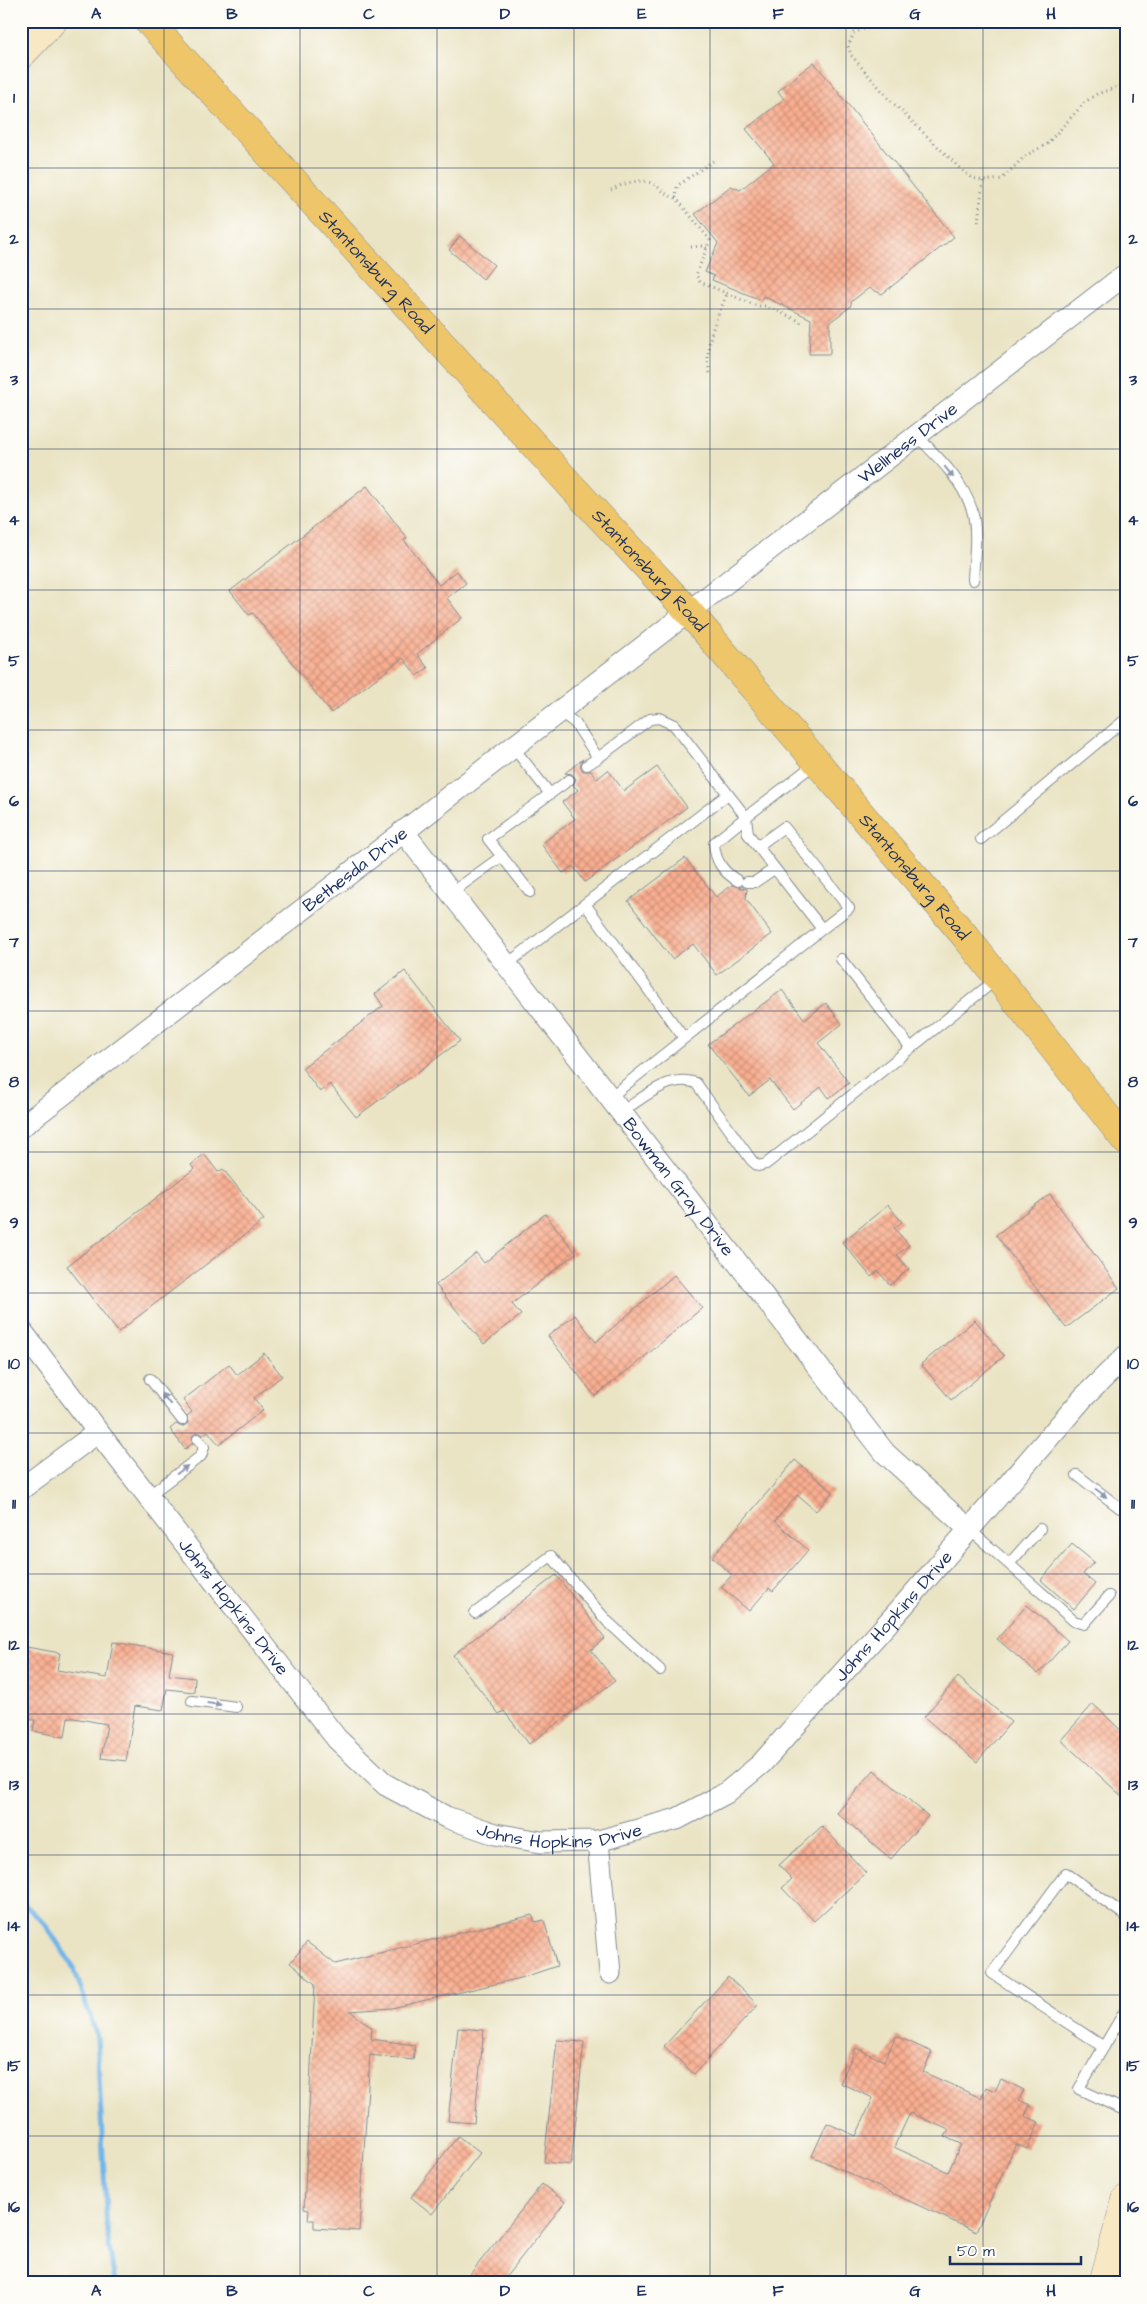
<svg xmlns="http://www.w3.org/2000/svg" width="1147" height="2304" viewBox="0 0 1147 2304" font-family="'Architects Daughter',sans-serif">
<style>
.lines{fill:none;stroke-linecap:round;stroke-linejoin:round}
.stream{stroke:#72b6e8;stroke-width:5}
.building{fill:url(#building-cross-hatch);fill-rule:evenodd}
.service-casing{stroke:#828a92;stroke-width:12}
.minor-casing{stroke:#828a92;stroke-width:23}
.secondary-casing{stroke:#828a92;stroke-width:29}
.primary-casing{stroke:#828a92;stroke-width:29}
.path{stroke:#828a92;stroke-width:3;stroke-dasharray:1 4;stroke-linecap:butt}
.service{stroke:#fff;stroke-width:10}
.minor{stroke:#fff;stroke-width:21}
.secondary{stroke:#f8e8c3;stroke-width:28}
.primary{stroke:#eec569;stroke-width:28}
.oneway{fill:#8d97ae}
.grid{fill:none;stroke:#1b2f5e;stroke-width:1;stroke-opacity:0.55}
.labels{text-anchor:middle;stroke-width:5;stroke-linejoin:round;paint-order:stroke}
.street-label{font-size:18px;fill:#1b2f5e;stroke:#fdfcf7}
.neatline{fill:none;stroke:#1b2f5e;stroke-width:2}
.grid-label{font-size:16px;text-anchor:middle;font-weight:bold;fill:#1b2f5e}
</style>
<defs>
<pattern id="building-cross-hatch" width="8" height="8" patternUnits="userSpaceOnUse" patternTransform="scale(1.25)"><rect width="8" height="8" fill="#faaf90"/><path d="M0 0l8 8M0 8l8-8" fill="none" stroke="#ca8f79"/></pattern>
</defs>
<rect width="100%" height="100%" fill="#fdfcf7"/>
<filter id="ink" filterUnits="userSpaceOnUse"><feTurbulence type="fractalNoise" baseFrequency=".02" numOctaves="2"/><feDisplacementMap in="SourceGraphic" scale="10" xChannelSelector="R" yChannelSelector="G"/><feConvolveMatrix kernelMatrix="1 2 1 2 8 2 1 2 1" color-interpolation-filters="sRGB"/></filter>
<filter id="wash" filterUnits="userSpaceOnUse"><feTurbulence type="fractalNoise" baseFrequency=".0096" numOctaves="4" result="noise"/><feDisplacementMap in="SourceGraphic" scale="20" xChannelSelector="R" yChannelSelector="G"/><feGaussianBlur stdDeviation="1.12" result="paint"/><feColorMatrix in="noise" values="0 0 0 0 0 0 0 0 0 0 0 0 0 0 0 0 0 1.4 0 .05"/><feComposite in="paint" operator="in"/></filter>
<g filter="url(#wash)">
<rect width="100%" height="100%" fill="#eae4c5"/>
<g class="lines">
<path class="stream" d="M21 1901 45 1924 74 1968 97 2037 107 2232 115 2283"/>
</g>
<g id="blocks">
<path class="building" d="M814 62 954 237 882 294 869 288 852 301 850 307 830 322V354H809L811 319 763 296 761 300 712 280 714 276 705 272 718 243 695 214 731 186 740 190 774 163 746 129 784 99 778 91Z
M460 236 494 265 483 279 449 250Z
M367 486 407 538 404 540 439 585 457 571 466 583 447 598 462 618 417 654 428 668 417 676 403 658 331 713 253 613 249 615 230 591Z
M583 759 580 766 583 771H591L597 779 608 770 624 791 657 767 687 807 585 882 573 866 563 873 541 844 575 819 562 802 578 790 573 785 576 779 572 774 565 773Z
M685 858 716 897 732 885 747 889 746 899 772 934 717 975 693 944 672 959 628 901Z
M405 971 460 1041 356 1117 330 1084 320 1092 302 1068 383 1006 375 994Z
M782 990 805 1020 826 1003 842 1024 818 1043 849 1083 829 1098 821 1087 793 1109 770 1080 749 1096 708 1044Z
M204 1154 218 1172 223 1169 264 1220 118 1332 67 1266 194 1169 191 1165Z
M1050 1194 1119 1288 1066 1328 996 1235Z
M888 1205 902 1222 894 1228 909 1245 897 1255 909 1269 890 1285 878 1271 871 1277 842 1242Z
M545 1214 576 1253 512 1304 521 1315 484 1344 436 1285 476 1253 484 1263Z
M674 1275 702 1308 642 1359 595 1396 548 1336 575 1315 596 1342Z
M975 1320 1004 1356 951 1400 921 1364Z
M264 1353 282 1376 254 1398 263 1410 219 1445 208 1431 203 1435 198 1432 192 1436 193 1443 185 1449 170 1429 176 1424 182 1427 188 1423 187 1416 192 1412 183 1400 229 1364 237 1375Z
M795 1460 833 1492 816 1511 797 1495 775 1521 808 1550 773 1591 769 1588 749 1611 721 1587 732 1575 712 1557Z
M1072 1544 1094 1562 1083 1574 1095 1584 1074 1609 1041 1580Z
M556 1575 605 1638 591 1650 615 1681 529 1744 504 1711 499 1714 453 1655Z
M1027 1605 1068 1641 1038 1674 997 1639Z
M113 1642 173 1652 169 1675 195 1678 194 1692 167 1689 163 1710 135 1706 126 1761 101 1758 107 1724 68 1717 65 1737 33 1731 35 1720 24 1719 27 1697 21 1696V1646L60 1653 57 1670 107 1678Z
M958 1677 1011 1722 977 1762 924 1717Z
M1093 1704 1126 1735V1800L1061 1740Z
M874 1770 928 1816 891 1859 837 1813Z
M822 1826 866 1873 814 1921 782 1888 792 1879 779 1865Z
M532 1915 535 1922 544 1920 557 1966 521 1978 392 2008 350 2011 372 2028 371 2039 415 2045 413 2060 370 2055 359 2231 314 2228V2220H308L309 2210 304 2209 315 1984 290 1963 307 1942 335 1964Z
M728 1977 758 2005 694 2074 664 2046Z
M458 2028 484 2030 474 2123 448 2121Z
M896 2036 932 2052 923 2072 981 2098 986 2087 995 2091 1001 2079 1024 2090 1019 2100 1030 2105 1025 2116 1039 2122 1027 2149 1016 2144 976 2232 812 2156 827 2123 856 2136 873 2098 840 2083 856 2048 884 2061ZM910 2113 949 2130 945 2137 961 2144 948 2172 894 2147Z
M557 2040 584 2042 571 2165 544 2162Z
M458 2136 480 2153 432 2214 411 2197Z
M542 2184 565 2202 501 2283H463Z"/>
</g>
</g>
<g filter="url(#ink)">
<use href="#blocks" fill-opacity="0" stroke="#828a92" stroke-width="1"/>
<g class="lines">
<defs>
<path id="service" d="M916 435C937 456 963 481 972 510 978 531 974 558 973 580
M560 712 575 723 598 758 650 719 659 718 674 725 746 817 817 762
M513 747 550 794
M587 765 598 758
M981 839 1126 719
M653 852 728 794
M738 881C723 872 715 861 714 843L746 817 748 834 822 929 849 908 784 827 758 846
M747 882H755L774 869
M530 892 488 839 569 780
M451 893 502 856
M585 904 684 1038
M841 959 911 1048
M506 965 647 856
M609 1098 822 929
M620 1113C642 1099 669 1073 696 1083L752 1161 758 1166 766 1164 998 978
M150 1379 182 1420
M1077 1475 1120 1508 1126 1509
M148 1496 201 1456 204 1447 198 1439
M970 1530 1074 1621 1084 1624 1109 1596
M1009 1564 1040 1529
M475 1613 551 1556 607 1621 660 1670
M192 1701 236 1707
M1126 2009 1079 2089 1126 2111
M1104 2047 992 1973 1066 1873 1126 1916"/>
<g id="minor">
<path id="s1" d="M403 831 885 1453 970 1530"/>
<path id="s2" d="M21 1127 1126 274"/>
<path id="s3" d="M21 1330 98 1432 337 1739 386 1785 446 1817 495 1834 541 1842 598 1841 677 1819 726 1793 761 1764 903 1606 1083 1398 1126 1356"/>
<path d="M21 1489 98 1432"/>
<path d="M598 1841 610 1973"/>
</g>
<path id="secondary" d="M21 55 53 21
M1103 2283 1126 2199"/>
<g id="primary">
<path id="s4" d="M148 21 574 489 688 611 966 937 1126 1141"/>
</g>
</defs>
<use href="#service" class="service-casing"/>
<use href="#minor" class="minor-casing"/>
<use href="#secondary" class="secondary-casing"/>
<use href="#primary" class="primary-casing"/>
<path class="path" d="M882 21 854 33 848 46 851 55 889 99 934 143 965 173 973 178 983 181 1002 179 1025 156 1047 144 1085 102 1097 94 1126 84
M611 190C622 184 641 177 653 184 663 189 663 195 676 198L710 240 696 275 700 282 757 306H766L800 321 802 326
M676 198 677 186 713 161
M978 222 983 181
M691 247 701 246 707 248
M710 373C703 343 716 321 727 294"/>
<use href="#service" class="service"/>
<use href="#minor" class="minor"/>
<use href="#secondary" class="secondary"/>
<use href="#primary" class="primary"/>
</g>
<defs><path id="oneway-solid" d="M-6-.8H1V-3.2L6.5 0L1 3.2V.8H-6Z" transform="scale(1.25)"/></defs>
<g class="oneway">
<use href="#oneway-solid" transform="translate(949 472) rotate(51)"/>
<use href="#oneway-solid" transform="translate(166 1399) rotate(-128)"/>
<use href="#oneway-solid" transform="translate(182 1470) rotate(-37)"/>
<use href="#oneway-solid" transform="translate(1101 1493) rotate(37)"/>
<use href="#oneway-solid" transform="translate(214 1704) rotate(7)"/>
</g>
</g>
<path class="grid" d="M164 21V2283M300 21V2283M437 21V2283M574 21V2283M710 21V2283M846 21V2283M983 21V2283M21 168H1126M21 309H1126M21 449H1126M21 590H1126M21 730H1126M21 871H1126M21 1011H1126M21 1152H1126M21 1293H1126M21 1433H1126M21 1574H1126M21 1714H1126M21 1855H1126M21 1995H1126M21 2136H1126"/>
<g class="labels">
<g class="street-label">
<text dy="6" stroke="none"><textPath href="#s4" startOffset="339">Stantonsburg Road</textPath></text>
<text dy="6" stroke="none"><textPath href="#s2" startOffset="1120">Wellness Drive</textPath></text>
<text dy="6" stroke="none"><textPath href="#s4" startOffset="744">Stantonsburg Road</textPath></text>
<text dy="6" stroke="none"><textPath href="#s2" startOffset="422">Bethesda Drive</textPath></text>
<text dy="6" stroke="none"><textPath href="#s4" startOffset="1149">Stantonsburg Road</textPath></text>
<text dy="6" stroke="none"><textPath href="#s1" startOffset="450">Bowman Gray Drive</textPath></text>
<text dy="6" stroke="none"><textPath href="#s3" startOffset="349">Johns Hopkins Drive</textPath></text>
<text dy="6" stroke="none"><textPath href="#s3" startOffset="1189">Johns Hopkins Drive</textPath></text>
<text dy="6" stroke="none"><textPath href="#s3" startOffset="769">Johns Hopkins Drive</textPath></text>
</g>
</g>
<rect width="1147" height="2304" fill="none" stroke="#fdfcf7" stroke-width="55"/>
<path d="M950 2256v8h131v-8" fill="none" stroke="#1b2f5e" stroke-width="2.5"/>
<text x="957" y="2256" font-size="15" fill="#1b2f5e" stroke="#fdfcf7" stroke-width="4" paint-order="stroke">50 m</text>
<rect x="28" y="28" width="1092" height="2248" class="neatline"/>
<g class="grid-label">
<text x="96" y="19">A</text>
<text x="232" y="19">B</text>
<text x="369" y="19">C</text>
<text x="505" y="19">D</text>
<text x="642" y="19">E</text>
<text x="778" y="19">F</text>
<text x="915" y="19">G</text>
<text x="1051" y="19">H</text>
<text x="14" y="103">1</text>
<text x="1133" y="103">1</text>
<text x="14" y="244">2</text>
<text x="1133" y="244">2</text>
<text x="14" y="385">3</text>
<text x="1133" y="385">3</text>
<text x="14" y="525">4</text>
<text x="1133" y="525">4</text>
<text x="14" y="666">5</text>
<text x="1133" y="666">5</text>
<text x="14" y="806">6</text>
<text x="1133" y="806">6</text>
<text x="14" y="947">7</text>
<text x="1133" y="947">7</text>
<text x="14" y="1087">8</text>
<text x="1133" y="1087">8</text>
<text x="14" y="1228">9</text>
<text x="1133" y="1228">9</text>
<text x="14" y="1369">10</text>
<text x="1133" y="1369">10</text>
<text x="14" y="1509">11</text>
<text x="1133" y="1509">11</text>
<text x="14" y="1650">12</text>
<text x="1133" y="1650">12</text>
<text x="14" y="1790">13</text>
<text x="1133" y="1790">13</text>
<text x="14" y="1931">14</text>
<text x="1133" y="1931">14</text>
<text x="14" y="2071">15</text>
<text x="1133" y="2071">15</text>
<text x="14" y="2212">16</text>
<text x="1133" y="2212">16</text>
<text x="96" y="2296">A</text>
<text x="232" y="2296">B</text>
<text x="369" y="2296">C</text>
<text x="505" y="2296">D</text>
<text x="642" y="2296">E</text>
<text x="778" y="2296">F</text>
<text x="915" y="2296">G</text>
<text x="1051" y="2296">H</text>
</g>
</svg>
